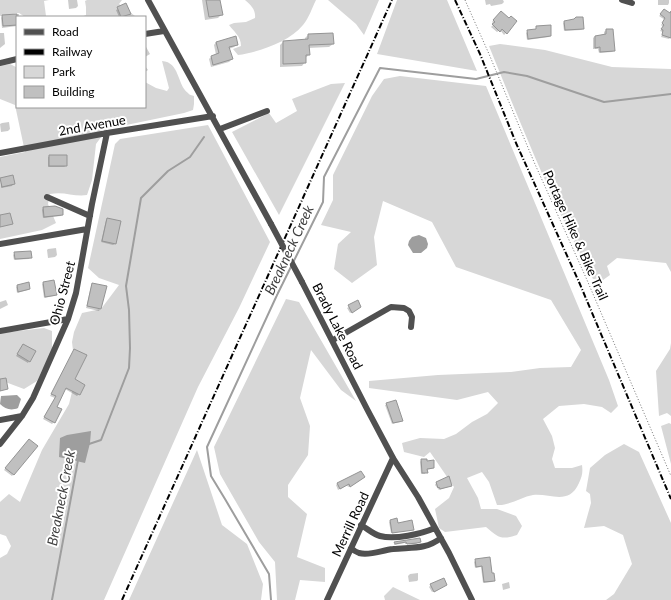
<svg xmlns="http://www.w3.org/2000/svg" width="671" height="600" viewBox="0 0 671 600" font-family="Lato,sans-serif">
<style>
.green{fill:#d7d7d7}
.water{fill:#9e9e9e}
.shadow{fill:#0003}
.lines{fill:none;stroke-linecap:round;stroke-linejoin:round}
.stream{stroke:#9e9e9e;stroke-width:2}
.building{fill:#c0c0c0;stroke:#949494}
.path{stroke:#727272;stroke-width:1;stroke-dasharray:1 2;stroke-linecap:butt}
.minor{stroke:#505050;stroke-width:6}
.rail{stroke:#000;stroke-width:2;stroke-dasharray:6 2 1 2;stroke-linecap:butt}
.minor-bridge{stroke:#505050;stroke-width:6}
.labels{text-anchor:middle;stroke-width:4;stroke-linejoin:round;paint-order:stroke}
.street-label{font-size:13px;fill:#000;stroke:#fff}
.water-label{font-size:14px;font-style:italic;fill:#3f3f3f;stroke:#fff}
</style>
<rect width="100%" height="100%" fill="#fff"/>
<path class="green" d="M0 0H49L44 1 46 16 25 17 19 13 0 16Z
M87 0H122L119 4 135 16 140 17H81L86 15V7L85 1Z
M245 0H316C312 8 309 18 303 25 289 42 259 52 238 55L233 49 241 46C241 36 234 32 229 25L234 23 246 22 255 18C256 10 251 5 245 0Z
M328 0H379L364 35 356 24Z
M397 0H447L477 71 377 54Z
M500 44 545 50 612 67 671 69V272L666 263 617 258 607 266 610 275 603 280 593 279C553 204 521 125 489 46Z
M162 61C180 62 177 85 188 93 189 95 192 95 194 96V104L193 110 184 113 107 129 96 144 92 180 87 195C74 197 64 191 50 194L48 204 56 223 42 230 0 239V157L25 152 15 105 0 99V66L10 64 16 67 17 107H145V82L156 88 167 91 169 88Z
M400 76 486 86 609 380 618 406 611 413 602 407 584 404 559 406 543 419 552 436 555 448 552 459 555 468H572L582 465C583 473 582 476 579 483 569 506 550 493 533 495 521 497 509 506 497 505L489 482 482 472 467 478 478 498 481 509H497L516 516 522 526 517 535C501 540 499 538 486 527L445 532 439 528 435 509 449 498 454 487 430 452 424 457 404 452 402 443 420 438 444 439 456 434 472 422 487 414 498 403 488 392 457 400 369 388V381L438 375 511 372 540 368 571 367 581 350 551 300 456 267 432 222 383 201 374 237 377 265 352 283 334 269 338 244 351 232 321 225 333 200V175L372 96 384 79Z
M345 83 279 215 232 132 269 113 276 123 297 111 292 99 331 84Z
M208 125 270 242 239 308 198 387 104 600H0V558L7 554 11 546 6 536 0 534V502L9 494 20 502 42 450 69 404 76 376 72 342 74 332 82 313 101 309 119 285 99 278 88 268 115 144 120 139Z
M286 299 299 302 356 401 341 390 311 350 300 398 310 426 308 455 288 485V497L307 514 297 557 325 568V582L300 580 295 600H277L275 562 259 542 220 474 214 447Z
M44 328 52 331V350L37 381 24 389 0 380V333Z
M671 343V416L667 413 659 416 656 371 670 349Z
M669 423 671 424V464L661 426Z
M624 444 639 452 671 523V600H606L614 594 632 564 623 535 604 526 584 528 591 503 590 494 586 491 590 468 605 455Z
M197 450 222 525 247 544 263 584 261 600H129Z
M393 587 420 600H385L384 596Z"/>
<path class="water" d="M419 235 426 238 428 244 427 248 421 253H413L408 245 409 241 412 237Z
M17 395 21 399 18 408C11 411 5 409 0 404L1 396Z
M91 431 90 443 85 463 59 457 60 438 67 435Z"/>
<path class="shadow" d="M68 0H77L78 6 76 8 69 9Z
M202 0H219L222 14 218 18 205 20Z
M485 0H503L504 2 502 4 491 6 490 4 486 5Z
M658 0H669V3L668 5H658Z
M126 5 129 14 124 17H119L116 10Z
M665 10 671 15V37L669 39 661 37 663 32 660 31 663 27 661 25 665 20 659 16Z
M501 12 511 28 504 35 500 30 497 32 491 27 494 24 492 22Z
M19 14V17H17V26L2 28 1 18 2 16Z
M565 21 583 29 581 30 564 31 563 23Z
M537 27 550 36 549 37 527 40 526 33 528 31H535Z
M606 30 614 50 612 52 599 53 598 49H593V38L595 36 604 35V32Z
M0 33H4L5 44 0 48Z
M308 35 333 44 329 47 308 48 309 55 305 58V62L302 66 280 67V45L283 42 305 40V38Z
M216 42 237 44 234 47 229 49 232 59 229 62 211 67 209 59 211 57 216 55 214 45Z
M145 45 150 54 145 57Z
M145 66 148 70 145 72Z
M9 122 10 129 8 131 1 132 0 124 2 123Z
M50 156 66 166 64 167H48V157Z
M1 178 13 184 12 186 1 188Z
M43 208 62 214 61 216 43 218 42 210Z
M107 219 115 244 113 245 101 242 106 220Z
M56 248 57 255 55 257 48 258 47 250 48 249Z
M15 253 30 257 29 259 14 260 13 255Z
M43 283 56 295 54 296 44 298 42 284Z
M93 284 105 287 100 309 99 311 86 308 91 286Z
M17 286 29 288 28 290 17 293 16 287Z
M6 300 8 305 0 309V301V302Z
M358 302 359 308 350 313 347 308Z
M23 345 29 361 28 363 16 356Z
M74 350V380L79 394 77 396 65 389 55 407 54 422 52 424 43 419 55 398 50 396Z
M387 404 401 420 400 422 392 424 385 405Z
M29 440 37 446 12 476 4 470Z
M421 460 433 468 431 469 426 470 425 474H421L420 462Z
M362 479 348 487 347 485 338 490 336 485 338 483Z
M436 483 451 486 439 490 435 485Z
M390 521 397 524 413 530 391 533 389 522Z
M419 540 420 542 415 544H405V543L394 545V544Z
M476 560 491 574 494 580 492 582 483 583 481 567 475 568 474 562Z
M418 573V580L417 581 409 582 408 576 410 574Z
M509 582 510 588 503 590 502 584Z
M431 585H446L432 592 429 587Z"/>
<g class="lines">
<path class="stream" d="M89 444 101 440 129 368 130 348 129 310 126 286 141 198 168 171 190 157 204 137
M52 600 78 460
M271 600 269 574 225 499 211 476 207 447 277 295 323 202 324 177 380 68 476 79 504 72 527 76 604 102 671 94"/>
</g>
<path class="building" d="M206 0H220L223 15 209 17Z
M126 3 131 14 121 17 117 7Z
M664 9 670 13 671 11V38L662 35 663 30 661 29 664 25 662 23 665 18 660 14Z
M501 11 509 18 511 16 517 21 507 34 502 29 500 32 492 24 495 22 493 20Z
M17 14V25L3 26 2 15Z
M576 17H583L584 29 565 30 564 21 574 19Z
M551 25V36L528 39 527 30 536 29V26Z
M606 29H613L615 51 600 52V47L595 48V36L606 34Z
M333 33 334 44 309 45 310 55H306V63L283 64V41L308 39V34Z
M236 36 238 45 229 47 233 59 213 65 211 56 219 53 216 42Z
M49 155H67V166H49Z
M13 175 15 184 2 187 0 178Z
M55 206 63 209V215L44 217 43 207Z
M10 213 13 224 0 227V215Z
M107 218 121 221 116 244 102 241Z
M31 251 32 258 15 259 14 252Z
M54 280 57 295 45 297 43 282Z
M29 282 30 289 18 292 17 285Z
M92 283 107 286 101 309 87 306Z
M358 300 361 307 352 313 348 305Z
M23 344 36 351 30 362 17 354Z
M74 349 87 355 75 379 85 385 80 395 66 388 57 407 62 409 55 423 44 417 56 396 51 394Z
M6 378 8 389 0 391V379Z
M396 400 403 421 393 423 386 403Z
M29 439 38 446 14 475 5 468Z
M421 459H427V461L434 460V468L427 469 428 473H422Z
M361 471 365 477 350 487 349 484 340 489 337 483Z
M449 476 452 486 440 489 439 487 438 488 436 482Z
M397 518 398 523 412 520 414 530 392 533 390 520Z
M420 538 421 542 417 543 407 544 406 542 395 544 394 542Z
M490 557 492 573H494L495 581 484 582 482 566 476 567 475 559Z
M444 578 447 585 434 592 430 584Z"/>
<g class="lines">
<path class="path" d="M465 0 489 54 534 162 587 280 671 476"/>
<path class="minor" d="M148 0 271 224
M622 0 632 3
M145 34 164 31
M0 63 17 59
M220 129 267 111
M0 153 107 133 213 116
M47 197 90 216
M0 244 87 229
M302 282 367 409 393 458 418 497 449 553 472 600
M0 331 68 319
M333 340 391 307 404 308 409 311 412 317 411 327
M0 420 22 416
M0 444 22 416 33 398 68 319 76 293 92 204 107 133
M361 525C368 529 373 534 380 536 395 540 421 534 435 528
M351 548C353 550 356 552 359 553 370 556 382 550 393 549 410 547 426 550 441 538
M327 600 393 458"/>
<path class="rail" d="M455 0 480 54 516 143 579 282 671 499
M122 600 392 0"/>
<path class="minor-bridge" d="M271 224 302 282"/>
</g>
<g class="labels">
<g class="street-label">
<text transform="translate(92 125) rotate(-10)" y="5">2nd Avenue</text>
<text transform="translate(576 235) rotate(66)" y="5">Portage Hike &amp; Bike Trail</text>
<text transform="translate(62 293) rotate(-75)" y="5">Ohio Street</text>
<text transform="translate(338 326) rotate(63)" y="5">Brady Lake Road</text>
<text transform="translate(350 524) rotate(-65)" y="5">Merrill Road</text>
</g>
<g class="water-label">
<text transform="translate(289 250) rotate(-65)" y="5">Breakneck Creek</text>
<text transform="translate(61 498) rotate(-79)" y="5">Breakneck Creek</text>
</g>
</g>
<rect x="16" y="16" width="130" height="92" fill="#ffffff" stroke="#999999"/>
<rect x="24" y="29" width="20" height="6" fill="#505050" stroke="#999999"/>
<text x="52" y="36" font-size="12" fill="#000000">Road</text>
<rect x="24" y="49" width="20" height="6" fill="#000000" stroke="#999999"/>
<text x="52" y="56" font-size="12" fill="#000000">Railway</text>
<rect x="24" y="66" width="20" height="12" fill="#d7d7d7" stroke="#999999"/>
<text x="52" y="76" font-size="12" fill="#000000">Park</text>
<rect x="24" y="86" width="20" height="12" fill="#c0c0c0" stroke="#999999"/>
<text x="52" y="96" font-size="12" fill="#000000">Building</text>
</svg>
